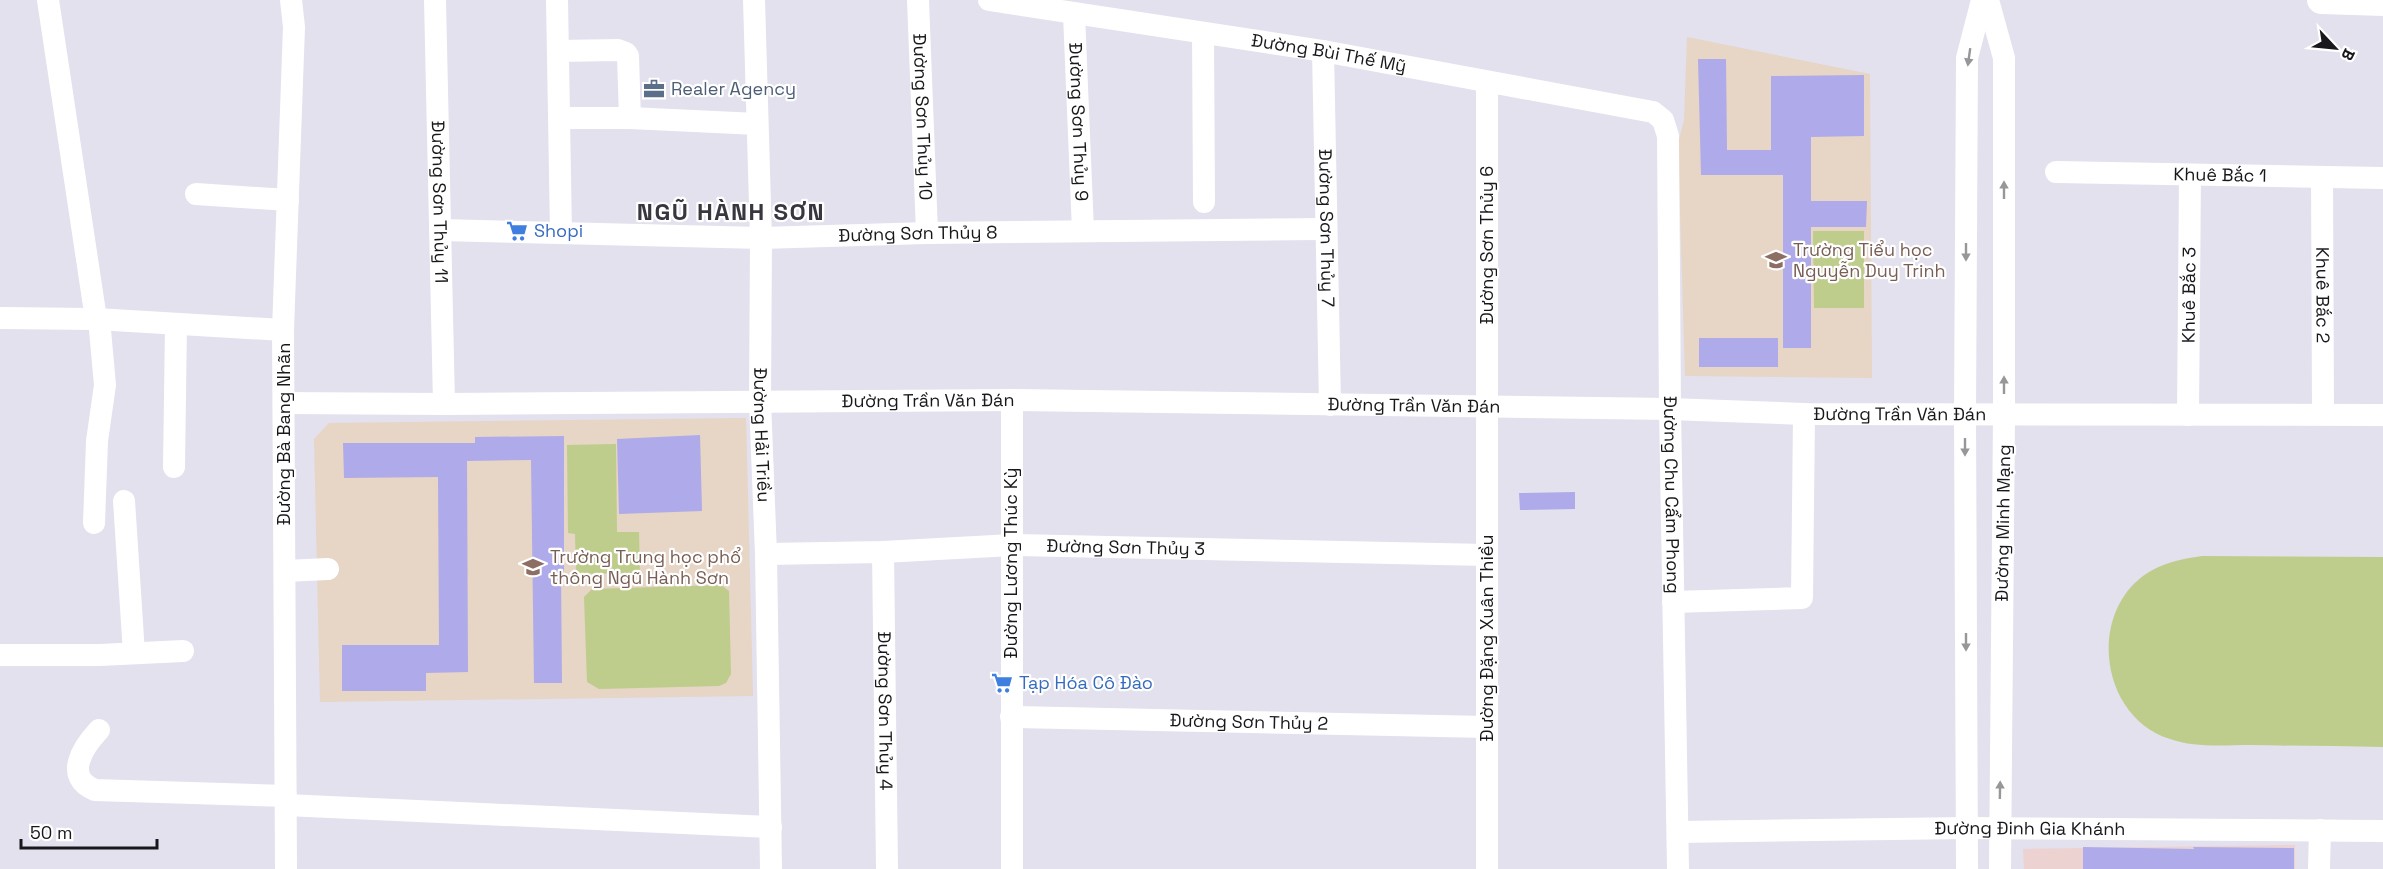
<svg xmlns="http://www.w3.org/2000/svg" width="2383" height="869" viewBox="0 0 2383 869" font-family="'Space Grotesk',sans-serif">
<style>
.commercial{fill:#ecd2d1}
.education{fill:#e7d5c5}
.green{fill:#becd8b}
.building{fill:#afaae9}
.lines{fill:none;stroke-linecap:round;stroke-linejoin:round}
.minor{stroke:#fff;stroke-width:22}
.major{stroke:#fff;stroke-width:28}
.oneway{fill:#979799}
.labels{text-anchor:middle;stroke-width:4.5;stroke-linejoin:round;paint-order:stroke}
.street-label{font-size:18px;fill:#18181c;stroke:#fff}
.service-label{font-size:18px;fill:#4e5e75;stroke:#fff;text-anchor:start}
.shop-label{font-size:18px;fill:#366cbe;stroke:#fff;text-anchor:start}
.education-label{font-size:18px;fill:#785e54;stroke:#fff;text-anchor:start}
.district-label{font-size:24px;font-weight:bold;letter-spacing:1.5px;fill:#383740;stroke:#fff}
</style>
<rect width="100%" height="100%" fill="#e2e1ed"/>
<path class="commercial" d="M2295 845V869H2024L2023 849Z"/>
<path class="education" d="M1687 37 1870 74 1872 378 1685 376 1678 144 1684 120Z
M746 418 753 696 320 702 314 439 329 423Z"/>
<path class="green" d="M1813 231H1864V308H1814Z
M616 444 617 532H639L640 573 576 574 575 534 568 533 567 445Z
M2202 556 2383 557V747C2339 746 2295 746 2251 745 2225 745 2195 748 2170 739 2102 718 2087 618 2143 576 2161 563 2181 559 2202 556Z
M721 585 729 591 731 674 726 683 719 686 599 689 587 682 584 597 592 589Z"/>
<path class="building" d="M1698 59H1726L1727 150H1771V76L1864 75V136L1811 137V201H1867L1866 227H1811V348H1783V175H1701Z
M1699 338H1778V367H1699Z
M700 435 702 511 619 514 617 439Z
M564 436V574H561L562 683H534L531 460 467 461 468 672 426 673V691H342V645H439L438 477 344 478 343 443H475V437Z
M1575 492V509L1520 510 1519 493Z
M2083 847 2194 849 2193 847 2294 848V869H2083Z"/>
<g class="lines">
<g class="minor">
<path d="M48 0 96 319"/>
<path id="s1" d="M435 0 444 404"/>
<path d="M557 0 561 233"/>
<path id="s2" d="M754 0 761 238 760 401 766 554 771 869"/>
<path id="s3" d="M918 0 927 233"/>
<path id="s4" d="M989 0 1323 51 1653 112 1663 120 1668 136 1670 409 1678 869"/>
<path d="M1988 0 2004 58V416L2000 869"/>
<path id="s5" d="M1074 14 1083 231"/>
<path d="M1203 33 1204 202"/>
<path d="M558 51 618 50 626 53 628 56 630 118"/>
<path id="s6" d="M1323 51 1330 405"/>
<path d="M559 118H630L757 124"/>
<path id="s7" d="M2056 172 2383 178"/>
<path id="s8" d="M2322 177 2323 414"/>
<path d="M196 194 288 200"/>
<path id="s9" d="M440 230 761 238 927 233 1325 229"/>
<path d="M0 318 96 319 283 330"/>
<path d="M1012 400V869"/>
<path id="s10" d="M284 403 444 404 1012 400 1670 409 1804 414 2383 415"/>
<path id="s11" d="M2188 415 2190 175"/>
<path d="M174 467 176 324"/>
<path d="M124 501 134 653"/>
<path d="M94 523 97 441 105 385 99 319"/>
<path id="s12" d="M883 552 887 869"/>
<path id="s13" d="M766 554 883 552 1012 545 1487 555"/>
<path d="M285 571 328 569"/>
<path d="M1673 602 1802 598 1804 414"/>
<path d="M0 655H100L183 651"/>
<path id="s14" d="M1011 717 1487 727"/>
<path d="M99 730C83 747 63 777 95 790L286 796"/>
<path d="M286 805 771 827"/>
<path id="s15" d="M1678 832 1967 828 2383 831"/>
<path d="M286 869 283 330 294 27 291 0"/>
<path d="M1487 869V83"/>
<path d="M1967 869 1965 415 1967 58 1982 0"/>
<path d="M2319 869 2320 830"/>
</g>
<path class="major" d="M2321 0 2383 2"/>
</g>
<defs><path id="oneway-solid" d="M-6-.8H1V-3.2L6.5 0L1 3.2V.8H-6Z" transform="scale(1.5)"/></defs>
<g class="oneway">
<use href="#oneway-solid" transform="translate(1969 57) rotate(98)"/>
<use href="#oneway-solid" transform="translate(2004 190) rotate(-90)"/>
<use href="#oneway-solid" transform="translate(1966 252) rotate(90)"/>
<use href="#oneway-solid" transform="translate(2004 385) rotate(-90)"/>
<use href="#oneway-solid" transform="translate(1965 447) rotate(90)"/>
<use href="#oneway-solid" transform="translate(1966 642) rotate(90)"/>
<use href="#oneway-solid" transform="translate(2000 790) rotate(-89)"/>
</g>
<defs>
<symbol id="office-bare" viewBox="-9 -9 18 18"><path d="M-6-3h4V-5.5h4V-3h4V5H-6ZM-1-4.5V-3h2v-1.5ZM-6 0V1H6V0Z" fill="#5c6f8a" stroke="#fff" stroke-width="2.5" paint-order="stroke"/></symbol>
<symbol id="supermarket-bare" viewBox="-9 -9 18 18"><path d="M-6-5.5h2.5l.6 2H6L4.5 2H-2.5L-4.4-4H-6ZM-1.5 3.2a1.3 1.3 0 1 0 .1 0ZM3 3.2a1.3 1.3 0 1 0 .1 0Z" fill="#3f7fe0" stroke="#fff" stroke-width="2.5" paint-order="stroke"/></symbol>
<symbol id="school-bare" viewBox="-9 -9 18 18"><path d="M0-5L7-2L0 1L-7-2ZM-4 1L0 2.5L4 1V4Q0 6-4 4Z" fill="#8d6e63" stroke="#fff" stroke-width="2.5" paint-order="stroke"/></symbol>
</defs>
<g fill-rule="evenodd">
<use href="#office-bare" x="639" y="74" width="30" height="30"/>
<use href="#supermarket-bare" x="502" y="216" width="30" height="30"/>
<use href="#school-bare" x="1761" y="245" width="30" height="30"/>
<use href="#school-bare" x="518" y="552" width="30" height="30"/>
<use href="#supermarket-bare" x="987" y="668" width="30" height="30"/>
</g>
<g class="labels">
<g class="street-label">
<text dy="6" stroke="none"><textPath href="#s4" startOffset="344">Đường Bùi Thế Mỹ</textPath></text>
<text dy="6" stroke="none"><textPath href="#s3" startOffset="117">Đường Sơn Thủy 10</textPath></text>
<text dy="6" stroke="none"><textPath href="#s5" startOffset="108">Đường Sơn Thủy 9</textPath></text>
<text dy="6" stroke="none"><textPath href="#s7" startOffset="164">Khuê Bắc 1</textPath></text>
<text dy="6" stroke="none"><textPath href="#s1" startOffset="202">Đường Sơn Thủy 11</textPath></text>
<text dy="6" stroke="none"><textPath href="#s6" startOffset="177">Đường Sơn Thủy 7</textPath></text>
<text dy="6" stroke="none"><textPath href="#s9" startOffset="478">Đường Sơn Thủy 8</textPath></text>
<text transform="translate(1487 245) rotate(-90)" y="6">Đường Sơn Thủy 6</text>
<text dy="6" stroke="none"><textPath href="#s11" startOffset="120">Khuê Bắc 3</textPath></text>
<text dy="6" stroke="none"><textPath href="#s8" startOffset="118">Khuê Bắc 2</textPath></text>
<text dy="6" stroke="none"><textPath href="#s10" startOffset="644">Đường Trần Văn Đán</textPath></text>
<text dy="6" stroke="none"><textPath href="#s10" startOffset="1130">Đường Trần Văn Đán</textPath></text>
<text dy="6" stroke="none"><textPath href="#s10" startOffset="1616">Đường Trần Văn Đán</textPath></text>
<text transform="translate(284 434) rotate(-90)" y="6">Đường Bà Bang Nhãn</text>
<text dy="6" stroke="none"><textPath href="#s2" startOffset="435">Đường Hải Triều</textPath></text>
<text dy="6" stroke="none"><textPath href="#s4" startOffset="1062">Đường Chu Cẩm Phong</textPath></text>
<text transform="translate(2003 523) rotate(-89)" y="6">Đường Minh Mạng</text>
<text dy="6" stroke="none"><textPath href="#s13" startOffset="360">Đường Sơn Thủy 3</textPath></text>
<text transform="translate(1011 563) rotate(-90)" y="6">Đường Lương Thúc Kỳ</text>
<text transform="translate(1487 638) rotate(-90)" y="6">Đường Đặng Xuân Thiều</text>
<text dy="6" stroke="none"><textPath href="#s12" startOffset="159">Đường Sơn Thủy 4</textPath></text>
<text dy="6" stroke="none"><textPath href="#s14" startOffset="238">Đường Sơn Thủy 2</textPath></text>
<text dy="6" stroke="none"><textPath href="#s15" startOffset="352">Đường Đinh Gia Khánh</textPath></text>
</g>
<g class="service-label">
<text x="671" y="95">Realer Agency</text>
</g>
<g class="shop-label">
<text x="534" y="237">Shopi</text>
<text x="1019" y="689">Tạp Hóa Cô Đào</text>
</g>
<g class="education-label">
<text x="1793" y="256">Trường Tiểu học<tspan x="1793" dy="21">Nguyễn Duy Trinh</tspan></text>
<text x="550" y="563">Trường Trung học phổ<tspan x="550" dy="21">thông Ngũ Hành Sơn</tspan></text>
</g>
<g class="district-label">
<text x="731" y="220">NGŨ HÀNH SƠN</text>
</g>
</g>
<g transform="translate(2335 48) rotate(116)" stroke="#ffffff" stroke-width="4.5" paint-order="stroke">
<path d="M0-4.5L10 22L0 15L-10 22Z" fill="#18181c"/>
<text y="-9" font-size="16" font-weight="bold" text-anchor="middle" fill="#18181c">B</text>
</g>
<path d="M21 839v9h136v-9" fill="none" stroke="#18181c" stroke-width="3"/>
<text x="30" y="839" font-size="18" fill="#18181c" stroke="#ffffff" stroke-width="4.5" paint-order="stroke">50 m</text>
</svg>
